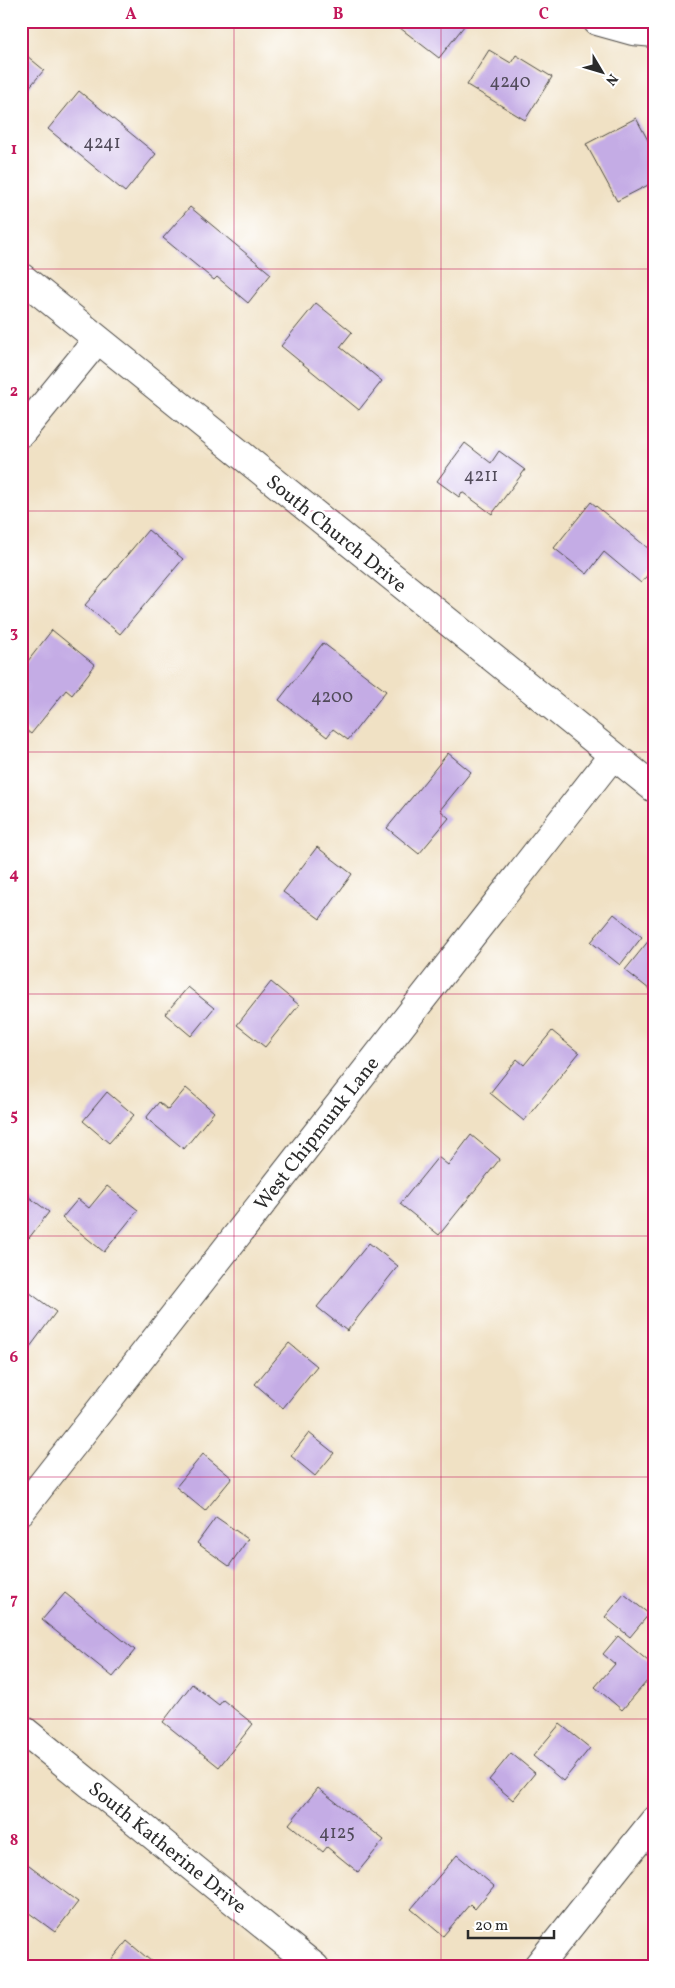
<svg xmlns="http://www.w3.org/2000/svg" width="675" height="1988" viewBox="0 0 675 1988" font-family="Vollkorn,serif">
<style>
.building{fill:#c4ace5}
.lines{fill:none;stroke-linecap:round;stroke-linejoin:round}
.street-casing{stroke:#494642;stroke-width:30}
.street{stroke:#fff;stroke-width:28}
.grid{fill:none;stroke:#c2185b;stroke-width:1;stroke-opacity:0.55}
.labels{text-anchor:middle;stroke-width:5;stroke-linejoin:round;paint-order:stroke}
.number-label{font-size:18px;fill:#514b5a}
.street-label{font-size:20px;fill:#2b2b2b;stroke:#fff}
.neatline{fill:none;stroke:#c2185b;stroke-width:2}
.grid-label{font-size:16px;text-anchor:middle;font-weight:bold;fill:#c2185b}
</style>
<rect width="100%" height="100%" fill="#fff"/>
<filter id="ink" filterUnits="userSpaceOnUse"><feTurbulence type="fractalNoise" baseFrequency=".02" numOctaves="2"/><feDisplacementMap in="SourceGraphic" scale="10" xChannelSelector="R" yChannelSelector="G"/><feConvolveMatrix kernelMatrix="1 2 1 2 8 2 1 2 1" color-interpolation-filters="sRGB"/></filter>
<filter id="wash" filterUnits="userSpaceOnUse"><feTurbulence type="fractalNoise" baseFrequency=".0096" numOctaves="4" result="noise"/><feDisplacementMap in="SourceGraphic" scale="20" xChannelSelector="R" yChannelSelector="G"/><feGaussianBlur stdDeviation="1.12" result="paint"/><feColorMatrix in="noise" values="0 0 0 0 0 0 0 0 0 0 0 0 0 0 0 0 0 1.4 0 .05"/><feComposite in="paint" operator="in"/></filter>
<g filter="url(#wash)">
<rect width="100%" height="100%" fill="#f0e1c4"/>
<g id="blocks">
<path class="building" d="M391 21H468L439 58Z
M489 50 511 63 516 55 552 77 525 120 467 85Z
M21 51 44 70 21 97Z
M79 91 156 154 125 192 48 129Z
M636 118 650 144 654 142V182L617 201 586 144Z
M190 207 271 274 248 303 217 277 214 280 163 238Z
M316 303 352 332 340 347 382 381 359 410 281 346Z
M465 443 491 463 499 451 525 470 492 514 462 492 459 497 437 481Z
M591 502 654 553V567L641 583 604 552 587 574 554 548Z
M148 530 183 559 120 634 85 605Z
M52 630 95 665 72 695 66 690 31 734 21 726V670Z
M323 643 386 691 348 740 333 729 327 737 279 700Z
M448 753 471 772 440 810 449 818 419 854 387 828Z
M317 847 352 874 320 919 283 892Z
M614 914 642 937 620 965 591 942Z
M654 934V993L625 970Z
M271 982 299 1005 265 1047 237 1025Z
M188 987 214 1008 191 1036 165 1014Z
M552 1031 579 1053 524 1121 490 1093 517 1059 524 1065Z
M186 1088 214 1112 184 1149 146 1118 159 1102 168 1110Z
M107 1092 134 1115 109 1143 83 1121Z
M471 1135 500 1159 439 1235 400 1204 438 1157 448 1165Z
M107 1186 138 1210 104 1252 62 1218 78 1199 89 1208Z
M21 1191 49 1212 29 1238 21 1232Z
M369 1243 398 1266 347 1331 317 1307Z
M26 1290 56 1312 24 1355 21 1353V1296Z
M289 1343 317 1366 283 1408 255 1384Z
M309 1433 334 1453 315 1476 291 1456Z
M203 1454 232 1478 205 1511 176 1487Z
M216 1517 248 1539 229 1566 197 1543Z
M65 1593 135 1650 113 1677 42 1620Z
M624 1594 649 1614 630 1637 605 1617Z
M618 1636 654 1666V1673L622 1710 595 1687 615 1664 603 1654Z
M192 1684 219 1705 223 1700 253 1724 219 1767 163 1722Z
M560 1724 590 1748 563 1781 533 1756Z
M511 1753 535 1773 513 1800 489 1780Z
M318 1788 384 1840 358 1872 327 1847 323 1852 289 1824Z
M457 1855 494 1886 475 1909 470 1904 443 1936 411 1909Z
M21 1859 78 1902 55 1932 21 1907 25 1900 21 1897Z
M127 1941 158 1967H106Z"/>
</g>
</g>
<g filter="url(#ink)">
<use href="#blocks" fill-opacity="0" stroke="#494642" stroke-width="1"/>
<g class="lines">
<defs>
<path id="street" d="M597 21 633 31 654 33
M21 277 654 788
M21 433 98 339
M21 1511 613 755
M21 1728 315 1967
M537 1967 654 1821"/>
</defs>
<use href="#street" class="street-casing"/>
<use href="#street" class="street"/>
</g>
</g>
<path class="grid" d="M234 21V1967M441 21V1967M21 269H654M21 511H654M21 752H654M21 994H654M21 1236H654M21 1477H654M21 1719H654"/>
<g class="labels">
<g class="number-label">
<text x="510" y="87">4240</text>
<text x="102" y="148">4241</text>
<text x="481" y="481">4211</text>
<text x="332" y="702">4200</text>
<text x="337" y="1838">4125</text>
</g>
<g class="street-label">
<text transform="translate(337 533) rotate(39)" y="7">South Church Drive</text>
<text transform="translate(316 1133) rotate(-52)" y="7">West Chipmunk Lane</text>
<text transform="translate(168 1847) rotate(39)" y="7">South Katherine Drive</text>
</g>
</g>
<rect width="675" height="1988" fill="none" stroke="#fff" stroke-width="55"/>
<g transform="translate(602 72) rotate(128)" stroke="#ffffff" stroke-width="4" paint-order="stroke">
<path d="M0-4L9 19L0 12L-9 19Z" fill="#2b2b2b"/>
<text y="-8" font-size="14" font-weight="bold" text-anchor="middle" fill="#2b2b2b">N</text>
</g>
<path d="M468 1930v8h86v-8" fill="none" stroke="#2b2b2b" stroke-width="2.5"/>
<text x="475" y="1930" font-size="15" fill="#2b2b2b" stroke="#ffffff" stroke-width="4" paint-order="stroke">20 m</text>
<rect x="28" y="28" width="620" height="1932" class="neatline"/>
<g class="grid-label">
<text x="131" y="19">A</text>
<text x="338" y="19">B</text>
<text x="544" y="19">C</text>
<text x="14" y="154">1</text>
<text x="14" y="396">2</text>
<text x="14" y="637">3</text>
<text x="14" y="879">4</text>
<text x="14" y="1120">5</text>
<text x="14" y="1362">6</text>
<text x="14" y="1604">7</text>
<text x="14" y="1845">8</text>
</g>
</svg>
